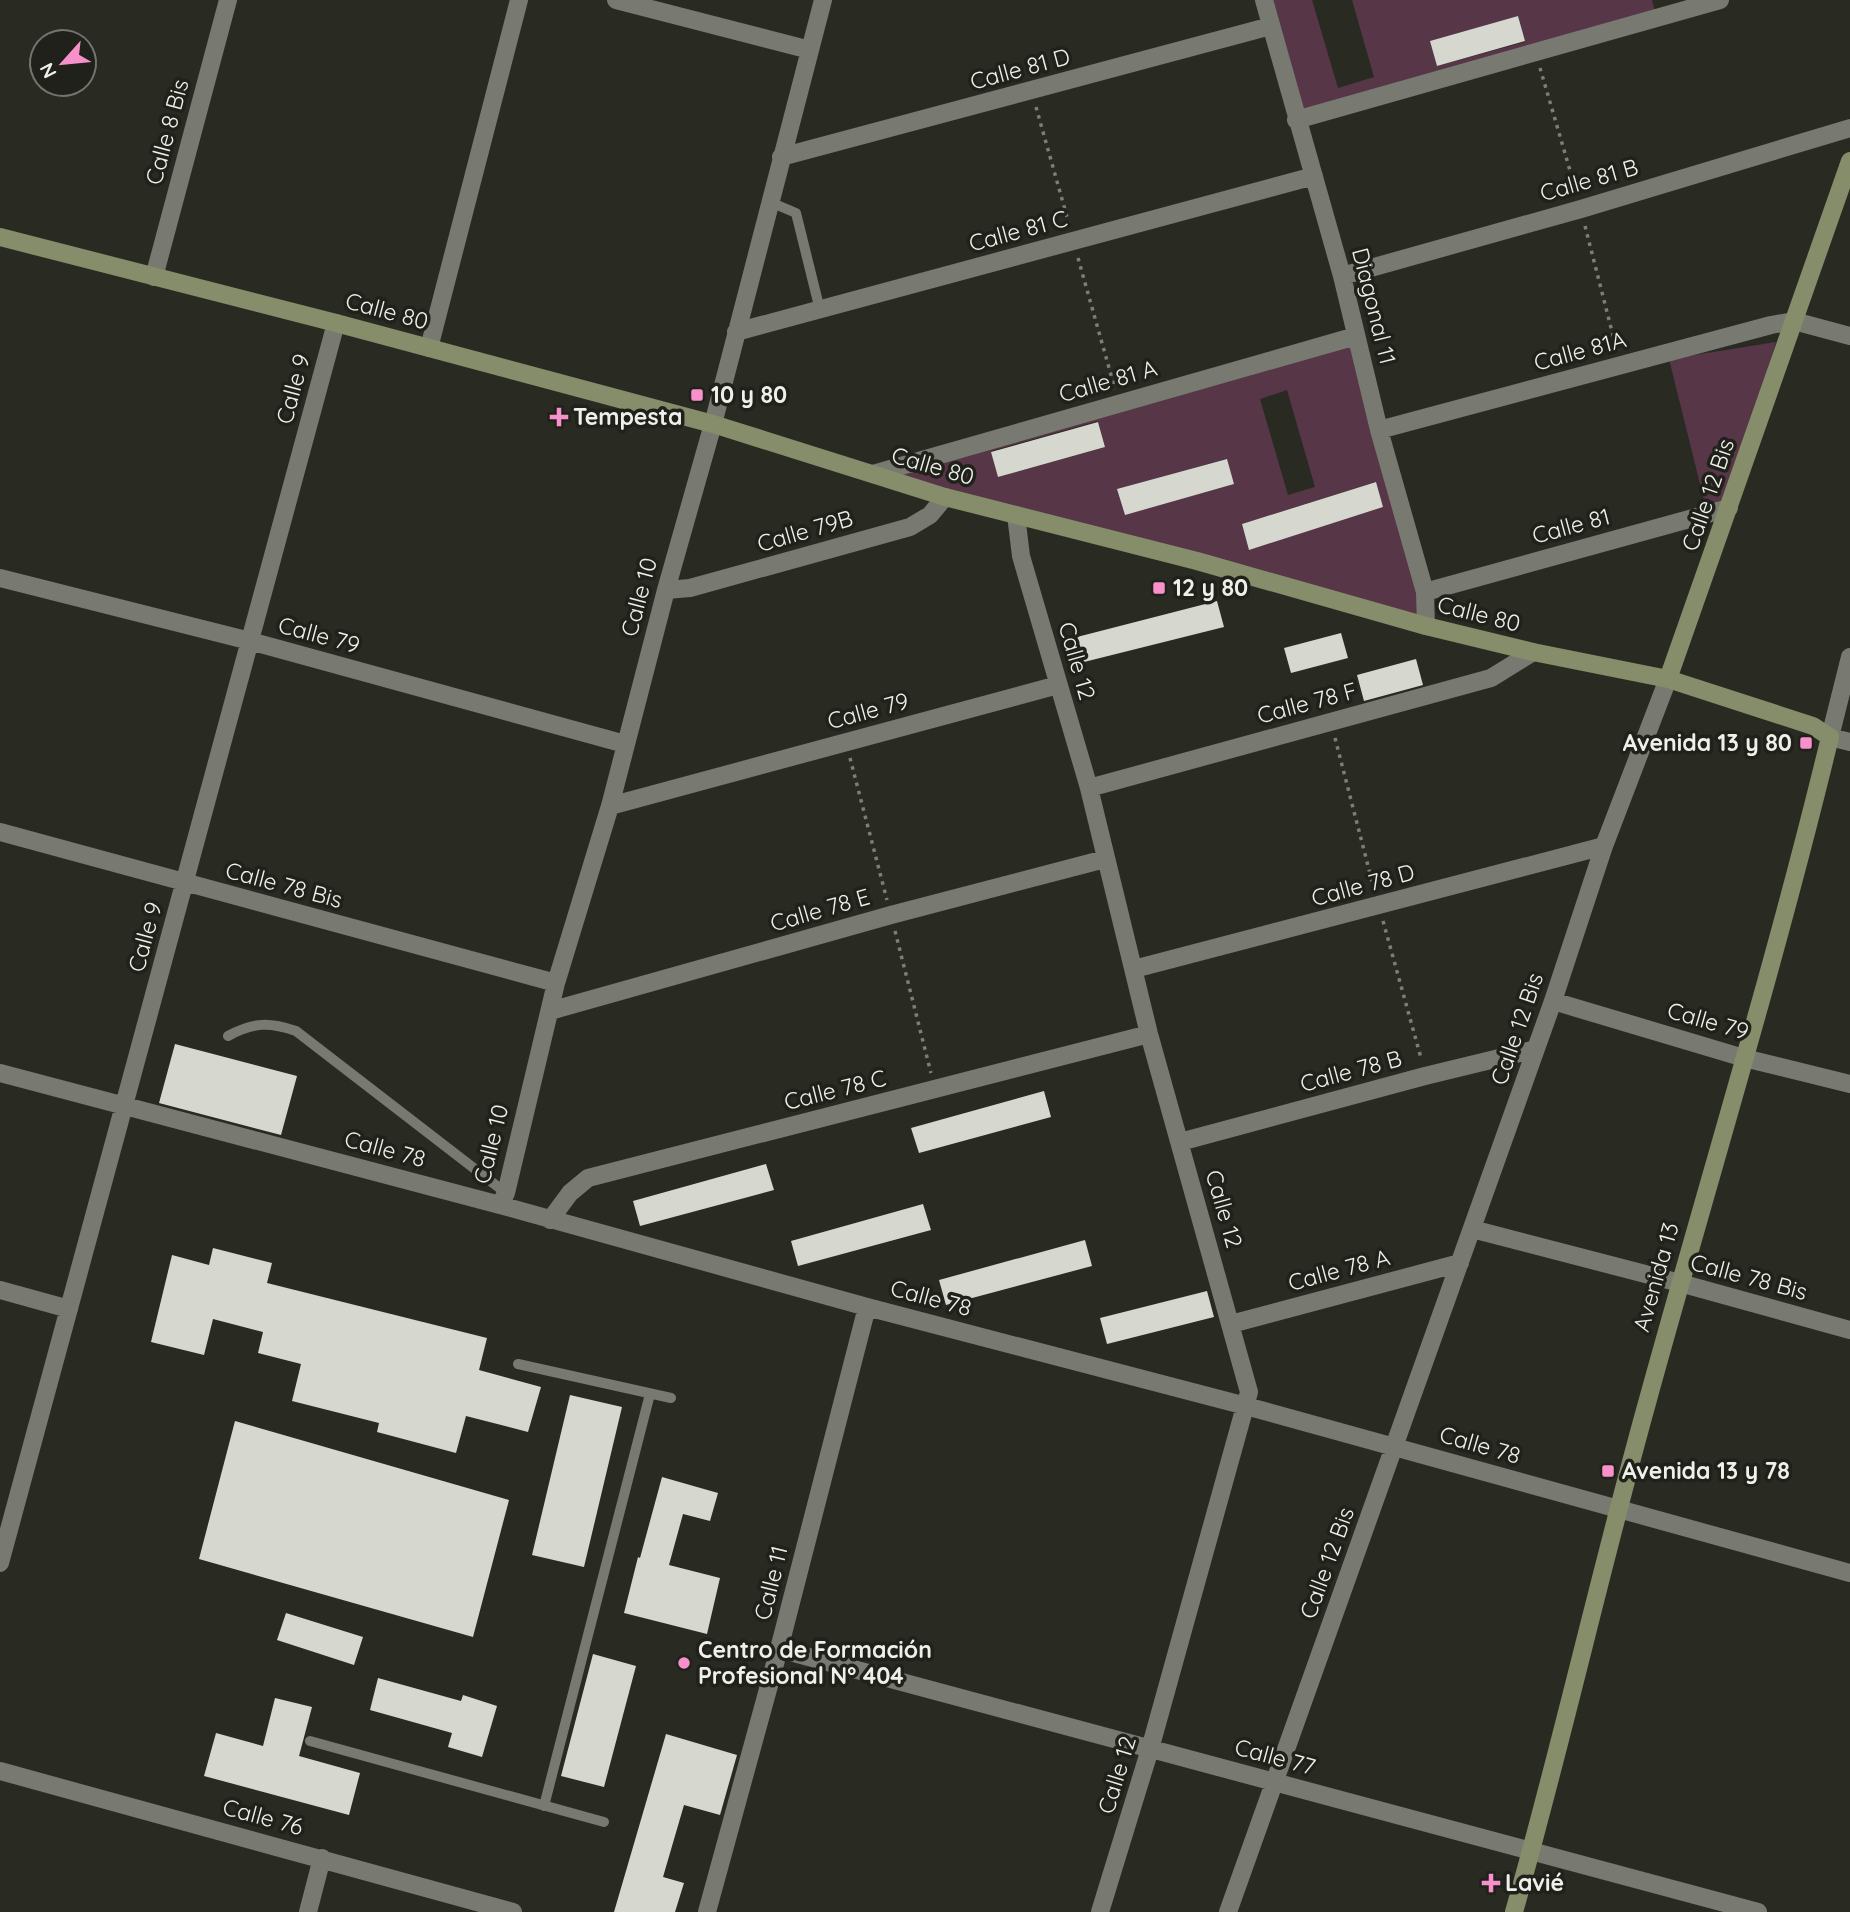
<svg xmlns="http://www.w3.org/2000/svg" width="1850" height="1912" viewBox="0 0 1850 1912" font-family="Quicksand,sans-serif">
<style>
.green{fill:#563647;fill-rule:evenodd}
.building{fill:#d6d8cf}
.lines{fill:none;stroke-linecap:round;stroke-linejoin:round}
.path{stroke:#7c7e77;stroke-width:3.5;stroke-dasharray:3.5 5;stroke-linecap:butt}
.lane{stroke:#787a71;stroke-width:10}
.street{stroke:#787a71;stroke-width:18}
.secondary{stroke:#868d6a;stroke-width:18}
.poi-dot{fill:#f890cb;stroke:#1f211a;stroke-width:2.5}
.labels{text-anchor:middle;stroke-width:7;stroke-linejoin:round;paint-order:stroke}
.street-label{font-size:23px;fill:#eef0ea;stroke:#1f211a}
.poi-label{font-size:23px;font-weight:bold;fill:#eef0ea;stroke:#1f211a;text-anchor:start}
</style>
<rect width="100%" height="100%" fill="#292b23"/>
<path class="green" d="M1272 0H1312L1338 88 1374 77 1352 0H1652L1655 12 1304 111ZM1518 16 1525 42 1437 66 1431 41Z
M1356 336 1426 626 873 474ZM1287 390 1315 487 1288 495 1260 399ZM1098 421 1105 447 998 477 991 451ZM1226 459 1234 484 1125 514 1118 489ZM1375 482 1383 507 1249 549 1242 524Z
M1776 342 1728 503 1706 508 1669 359Z"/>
<path class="building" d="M1518 16 1525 41 1437 66 1430 41Z
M1098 422 1105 447 998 477 991 452Z
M1227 459 1234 484 1125 515 1117 489Z
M1376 482 1383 507 1249 550 1242 524Z
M1217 601 1224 627 1084 662 1077 637Z
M1341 633 1348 658 1291 673 1284 648Z
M1416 659 1423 685 1364 701 1357 675Z
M175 1044 297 1076 281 1135 159 1103Z
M1044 1091 1051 1117 919 1153 911 1128Z
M766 1164 774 1190 640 1226 633 1201Z
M923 1204 931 1230 798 1266 791 1241Z
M1085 1240 1092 1266 946 1305 939 1280Z
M213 1248 272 1263 267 1283 487 1338 479 1370 541 1387 528 1432 466 1416 456 1453 377 1432 379 1423 292 1401 301 1364 258 1353 263 1332 213 1319 204 1355 151 1342 172 1255 209 1265Z
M1207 1291 1214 1317 1107 1344 1100 1318Z
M570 1395 622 1407 584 1567 532 1555Z
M235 1421 509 1500 473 1637 199 1559Z
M662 1477 718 1493 710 1521 683 1514 669 1565 720 1578 707 1634 624 1613 638 1557 640 1558Z
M286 1613 363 1637 354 1665 277 1640Z
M593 1654 636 1666 604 1787 561 1776Z
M378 1678 461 1701 463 1695 497 1706 482 1757 448 1747 452 1733 370 1710Z
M275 1698 312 1707 299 1756 360 1773 349 1815 204 1776 216 1733 263 1746Z
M666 1734 737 1755 720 1815 684 1805 663 1877 684 1883 675 1912H614Z"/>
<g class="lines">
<path class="path" d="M1540 68 1576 191
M1036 107 1069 224
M1585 226 1617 351
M1078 258 1115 389
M1335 738 1374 889
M850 758 887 900
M1383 921 1421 1058
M895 931 931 1073"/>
<path class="lane" d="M770 202 796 213 820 310
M228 1036C254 1022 269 1022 296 1031L506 1193
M518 1364 671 1398
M310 1741 604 1822
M544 1806 650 1394"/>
<path class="street" d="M616 0 810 50
M1264 0 1342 276 1379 430 1425 592 1426 626
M1296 120 1720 0
M781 157 1271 26
M1342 276 1581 209 1850 128
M154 277 228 0
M736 332 1314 176
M429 348 519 0
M1379 430 1771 325 1794 321 1850 336
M873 474 1356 336
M1016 515 1021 556 1089 788 1149 1034 1249 1392 1150 1749 1100 1912
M0 578 250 641 625 744
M666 590 690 588 910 527 930 515 945 497
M1425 592 1729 508
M1850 657 1830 737 1850 742
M1089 788 1491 678 1533 652
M610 806 1058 685
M0 832 556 983
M1134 969 1604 846
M1553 1001 1744 1058 1850 1084
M550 1011 891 915 1105 859
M0 1073 500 1205 867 1307 1246 1406 1850 1573
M1180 1142 1425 1076 1536 1049
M500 1205 506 1193 556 983 610 806 666 590 713 424 823 0
M550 1220 570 1193 588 1178 1149 1034
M1472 1229 1680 1283 1850 1330
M0 1290 69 1309
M1231 1324 1460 1263
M0 1563 336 323
M779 1649 1758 1912
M0 1771 513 1912
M308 1912 322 1858
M707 1912 779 1649 867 1307
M1228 1912 1553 1001 1604 846 1668 679"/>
<path class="secondary" d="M0 237 336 323 713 424 945 497 1197 561 1426 626 1533 652 1668 679 1813 726 1830 737C1776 961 1708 1181 1647 1403 1600 1572 1562 1743 1514 1912
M1668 679 1850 161"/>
</g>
<g class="poi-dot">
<rect x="690" y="388" width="14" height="14" rx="3.5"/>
<path d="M555.5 406.5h7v7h7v7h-7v7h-7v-7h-7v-7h7z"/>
<rect x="1152" y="581" width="14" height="14" rx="3.5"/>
<rect x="1799" y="736" width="14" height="14" rx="3.5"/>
<rect x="1601" y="1464" width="14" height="14" rx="3.5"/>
<circle cx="684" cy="1663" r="7"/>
<path d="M1487.5 1872.5h7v7h7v7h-7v7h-7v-7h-7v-7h7z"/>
</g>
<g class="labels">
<g class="street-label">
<text transform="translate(1020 69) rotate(-15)" y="8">Calle 81 D</text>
<text transform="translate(167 132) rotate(-75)" y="8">Calle 8 Bis</text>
<text transform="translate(1589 180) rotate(-16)" y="8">Calle 81 B</text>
<text transform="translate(1018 231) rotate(-15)" y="8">Calle 81 C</text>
<text transform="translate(1374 306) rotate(76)" y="8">Diagonal 11</text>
<text transform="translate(387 311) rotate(15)" y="8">Calle 80</text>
<text transform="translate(1580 351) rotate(-15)" y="8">Calle 81A</text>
<text transform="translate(1108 381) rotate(-16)" y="8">Calle 81 A</text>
<text transform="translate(293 389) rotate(-75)" y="8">Calle 9</text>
<text transform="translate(933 466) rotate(16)" y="8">Calle 80</text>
<text transform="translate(1708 495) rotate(-71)" y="8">Calle 12 Bis</text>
<text transform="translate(1571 526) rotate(-15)" y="8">Calle 81</text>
<text transform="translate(805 531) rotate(-16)" y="8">Calle 79B</text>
<text transform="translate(639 597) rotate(-75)" y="8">Calle 10</text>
<text transform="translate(1479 614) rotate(14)" y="8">Calle 80</text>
<text transform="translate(319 635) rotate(15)" y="8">Calle 79</text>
<text transform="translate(1077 661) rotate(74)" y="8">Calle 12</text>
<text transform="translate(1307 703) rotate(-15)" y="8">Calle 78 F</text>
<text transform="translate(868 711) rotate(-15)" y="8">Calle 79</text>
<text transform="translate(284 885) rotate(15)" y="8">Calle 78 Bis</text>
<text transform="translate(1363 885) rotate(-15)" y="8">Calle 78 D</text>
<text transform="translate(820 910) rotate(-16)" y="8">Calle 78 E</text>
<text transform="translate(145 937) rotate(-75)" y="8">Calle 9</text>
<text transform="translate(1708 1021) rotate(16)" y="8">Calle 79</text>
<text transform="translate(1517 1029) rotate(-71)" y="8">Calle 12 Bis</text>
<text transform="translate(1351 1071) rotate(-15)" y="8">Calle 78 B</text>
<text transform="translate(835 1090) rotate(-14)" y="8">Calle 78 C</text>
<text transform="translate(491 1144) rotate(-76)" y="8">Calle 10</text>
<text transform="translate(385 1149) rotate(15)" y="8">Calle 78</text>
<text transform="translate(1224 1209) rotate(74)" y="8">Calle 12</text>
<text transform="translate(1339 1270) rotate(-15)" y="8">Calle 78 A</text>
<text transform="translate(1656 1277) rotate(-74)" y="8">Avenida 13</text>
<text transform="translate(1749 1277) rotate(15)" y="8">Calle 78 Bis</text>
<text transform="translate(931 1298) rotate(15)" y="8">Calle 78</text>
<text transform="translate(1480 1445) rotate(16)" y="8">Calle 78</text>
<text transform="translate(1327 1563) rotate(-70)" y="8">Calle 12 Bis</text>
<text transform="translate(771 1583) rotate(-76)" y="8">Calle 11</text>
<text transform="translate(1275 1757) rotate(15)" y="8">Calle 77</text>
<text transform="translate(1117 1775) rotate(-73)" y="8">Calle 12</text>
<text transform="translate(263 1817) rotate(15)" y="8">Calle 76</text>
</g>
<g class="poi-label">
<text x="711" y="403">10 y 80</text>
<text x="573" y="425">Tempesta</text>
<text x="1173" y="596">12 y 80</text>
<text x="1792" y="751" text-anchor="end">Avenida 13 y 80</text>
<text x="1622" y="1479">Avenida 13 y 78</text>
<text x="698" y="1658">Centro de Formación<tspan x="698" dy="26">Profesional N° 404</tspan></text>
<text x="1505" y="1891">Lavié</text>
</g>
</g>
<g transform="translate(63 63) rotate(243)"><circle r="33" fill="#1f211a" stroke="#72746d" stroke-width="2"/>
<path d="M0-5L12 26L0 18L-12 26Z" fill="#f890cb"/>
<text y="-10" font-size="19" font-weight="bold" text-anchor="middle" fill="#eef0ea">N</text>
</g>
</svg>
